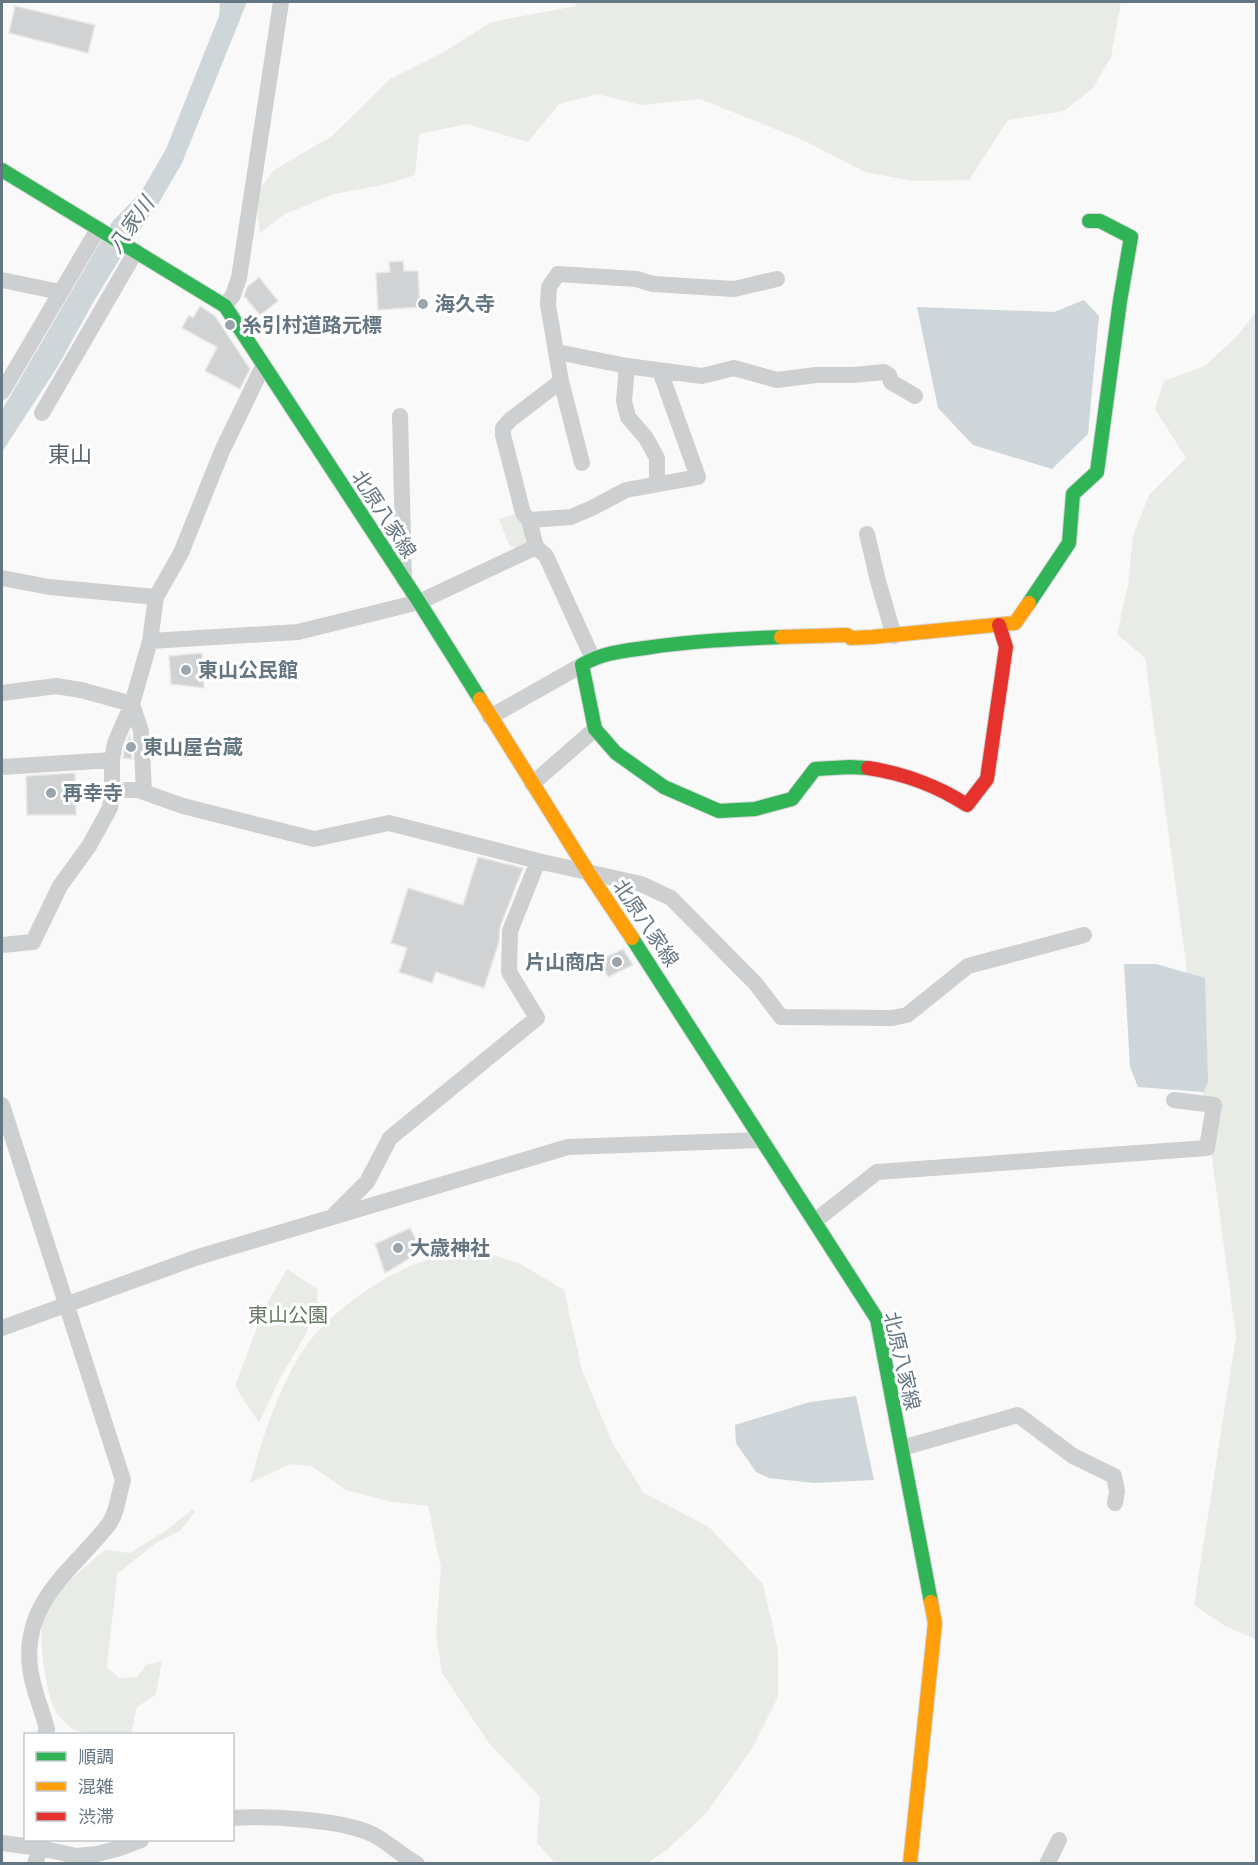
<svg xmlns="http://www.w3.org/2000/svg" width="1258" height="1865" viewBox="0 0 1258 1865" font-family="'DM Sans','Noto Sans JP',sans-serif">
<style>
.green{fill:#e8ebe6}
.water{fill:#ced6d9}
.building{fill:#d0d2d3;stroke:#e8e8e8;stroke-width:1.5}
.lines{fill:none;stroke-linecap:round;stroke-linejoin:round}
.fast-casing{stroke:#d5d6d7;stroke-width:16}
.slow-casing{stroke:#d5d6d7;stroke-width:16}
.jam-casing{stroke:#d5d6d7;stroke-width:16}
.street{stroke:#cecfd0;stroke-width:16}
.fast{stroke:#30b455;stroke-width:14}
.slow{stroke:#ff9f0a;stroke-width:14}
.jam{stroke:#e5322d;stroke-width:14}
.poi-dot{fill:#99a4ac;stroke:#fff;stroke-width:2}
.labels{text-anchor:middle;stroke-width:6;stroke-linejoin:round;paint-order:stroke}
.poi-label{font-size:20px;font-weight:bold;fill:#657683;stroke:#fff;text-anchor:start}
.street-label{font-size:20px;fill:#657683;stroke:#fff}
.park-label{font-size:20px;fill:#687a64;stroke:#fff}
.water-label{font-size:21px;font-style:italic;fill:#60757c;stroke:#fff}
.quarter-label{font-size:22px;fill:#57646e;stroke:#fff}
</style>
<rect width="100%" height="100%" fill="#f9f9f9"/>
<path class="green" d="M577 2H1121L1111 57 1093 88 1064 111 1008 120 969 180 913 181 865 172 805 141 700 99 641 105 597 94 559 104 528 142 467 124 419 134 415 175 387 184 334 194 285 214 260 233 255 195 274 170 332 136 390 79 444 52 491 22 576 6Z
M1256 312V1639L1225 1626 1194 1605 1236 1336 1145 658 1117 634 1128 585 1133 536 1149 495 1186 458 1155 409 1164 381 1205 366 1238 335Z
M518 513 530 539 519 550 509 545 499 519Z
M466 1247 519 1263 564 1290 582 1370 613 1444 644 1493 709 1527 763 1584 778 1650V1697L753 1747 707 1812 667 1850 647 1863H555L537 1843 540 1797 489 1743 442 1673 436 1634 441 1568 428 1506 392 1502 346 1490 311 1466 290 1464 250 1483C262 1440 276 1394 300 1355 321 1320 369 1285 406 1268 425 1259 446 1254 466 1247Z
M287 1269 318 1290 317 1309 303 1339 280 1378 259 1423 235 1386 264 1309Z
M193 1509 195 1512 180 1531 156 1543 117 1574C115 1605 109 1636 107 1667L119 1678 137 1677 146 1665 162 1661 156 1694 137 1707 131 1734C112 1734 90 1738 72 1728 67 1725 59 1717 56 1712 46 1694 36 1631 45 1613 58 1587 83 1569 105 1550L130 1553 168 1529Z"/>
<path class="water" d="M220 2H247L182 163 160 201 124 252 94 301 58 366 2 452V410L112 222 141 192 166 149 219 16Z
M1084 300 1099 316 1088 434 1052 469 973 445 938 408 917 307 1054 312Z
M1124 964H1156L1205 978 1208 1082 1203 1092 1138 1087 1130 1067Z
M856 1396 874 1480 814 1483 769 1478 756 1472 736 1443 735 1425 810 1402Z"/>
<path class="building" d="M15 6 95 25 88 53 9 33Z
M403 261 404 271H418L420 307 378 310 376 273 390 272 389 262Z
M259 277 278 301 260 315 244 296 247 287Z
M200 306 215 316 250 369 240 389 205 371 217 347 182 328 189 315 193 318Z
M202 653 204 688 171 684 169 656Z
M130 735 132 759 123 758 125 746Z
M75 773 76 815H27L26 776Z
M478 857 523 868 500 927 499 942 484 988 436 972 432 983 399 972 407 948 391 943 408 888 463 905Z
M623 949 633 965 608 977 600 960Z
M410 1228 422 1251 385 1273 375 1244Z"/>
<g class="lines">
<defs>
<path id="fast" d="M2 170 225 306 419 602 480 699
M1029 603 1069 543 1073 494 1097 472 1120 301 1131 237 1100 221H1089
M781 637C735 639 690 641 645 648 623 651 601 653 582 665L595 729 616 753 664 787 719 811 755 809 792 799 815 769 850 767 868 768
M632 938 877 1319 931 1602"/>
<path id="slow" d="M781 637 847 635 851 638 872 637 1015 623 1029 603
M480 699 588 872 632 938
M910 1864 935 1623 931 1602"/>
<path id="jam" d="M868 768C902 773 938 786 967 805L987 779 1006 647 999 625"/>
</defs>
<use href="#fast" class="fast-casing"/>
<use href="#slow" class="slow-casing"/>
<use href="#jam" class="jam-casing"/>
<path class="street" d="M2 280 60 292
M225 306 233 295 239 278 281 2
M557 352 627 366 702 376 734 368 777 380 816 375H853L884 372 889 375 891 382 915 396
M627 366 624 401 628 417 646 438 657 458V484
M561 381 510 420 503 428V435L523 513 529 520 536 547 546 556 593 659
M2 392 98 229
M42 413 136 251
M400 416 404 580
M582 463 561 381 548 305 549 287 558 274 636 279 653 284 734 289 777 279
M529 520 571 517 592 508 626 490 698 477 660 371
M867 534 878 581 894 636
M2 578 49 587 156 597
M150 641 298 632 419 602 536 547
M2 693 56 686 81 690 132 704 141 731 144 792
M490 717 582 665
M2 767 112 760
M532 784 595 729
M112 790H138L183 806 314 839 389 823 538 861 641 884 671 898 756 984 781 1017 892 1018 907 1015 968 966 1084 935
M2 945 33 942 60 886 89 846 110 808 112 790V760L115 743 132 704 150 641 156 597 181 553 222 451 263 366
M2 1105 123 1480C119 1493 117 1513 109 1524 74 1569 22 1601 30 1667 32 1688 42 1709 47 1729L45 1734
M334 1215 367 1182 390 1138 537 1018 509 972 510 931 538 861
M815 1221 877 1172 1207 1148 1214 1105 1174 1100
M2 1328 198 1257 568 1147 761 1140
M902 1448 1018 1415 1073 1456 1114 1476 1117 1491 1115 1503
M232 1818C268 1816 343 1819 374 1835 389 1843 402 1856 417 1864
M2 1843 40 1848 76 1856 97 1854 120 1848 141 1840
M35 1864 40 1848
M1047 1864 1059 1840"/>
<use href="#fast" class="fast"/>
<use href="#slow" class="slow"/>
<use href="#jam" class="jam"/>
</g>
<g class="poi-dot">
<circle cx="423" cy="304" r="6"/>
<circle cx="230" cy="325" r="6"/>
<circle cx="186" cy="670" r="6"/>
<circle cx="131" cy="747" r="6"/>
<circle cx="51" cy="793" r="6"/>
<circle cx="617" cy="962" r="6"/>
<circle cx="398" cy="1248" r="6"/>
</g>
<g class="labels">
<g class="poi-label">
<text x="435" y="311">海久寺</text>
<text x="242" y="332">糸引村道路元標</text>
<text x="198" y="677">東山公民館</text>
<text x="143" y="754">東山屋台蔵</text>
<text x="63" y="800">再幸寺</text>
<text x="605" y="969" text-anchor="end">片山商店</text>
<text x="410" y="1255">大歳神社</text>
</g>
<g class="street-label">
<text transform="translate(384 514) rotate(57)" y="7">北原八家線</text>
<text transform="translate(646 923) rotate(56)" y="7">北原八家線</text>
<text transform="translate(902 1361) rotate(77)" y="7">北原八家線</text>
</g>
<g class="park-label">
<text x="288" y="1322">東山公園</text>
</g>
<g class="water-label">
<text transform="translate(131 225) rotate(-55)" y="7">八家川</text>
</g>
<g class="quarter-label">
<text x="70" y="462">東山</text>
</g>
</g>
<rect width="1258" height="1865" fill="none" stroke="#657683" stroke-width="6"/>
<rect x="24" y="1733" width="210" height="108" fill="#ffffff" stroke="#c1c8cd" stroke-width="1.5"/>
<rect x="36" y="1752" width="30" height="9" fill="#30b455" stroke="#c1c8cd" stroke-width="1.5"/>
<text x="78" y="1763" font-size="18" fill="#657683">順調</text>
<rect x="36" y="1782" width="30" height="9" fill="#ff9f0a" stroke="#c1c8cd" stroke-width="1.5"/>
<text x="78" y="1793" font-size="18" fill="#657683">混雑</text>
<rect x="36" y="1812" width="30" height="9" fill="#e5322d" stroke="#c1c8cd" stroke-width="1.5"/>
<text x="78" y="1823" font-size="18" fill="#657683">渋滞</text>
</svg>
